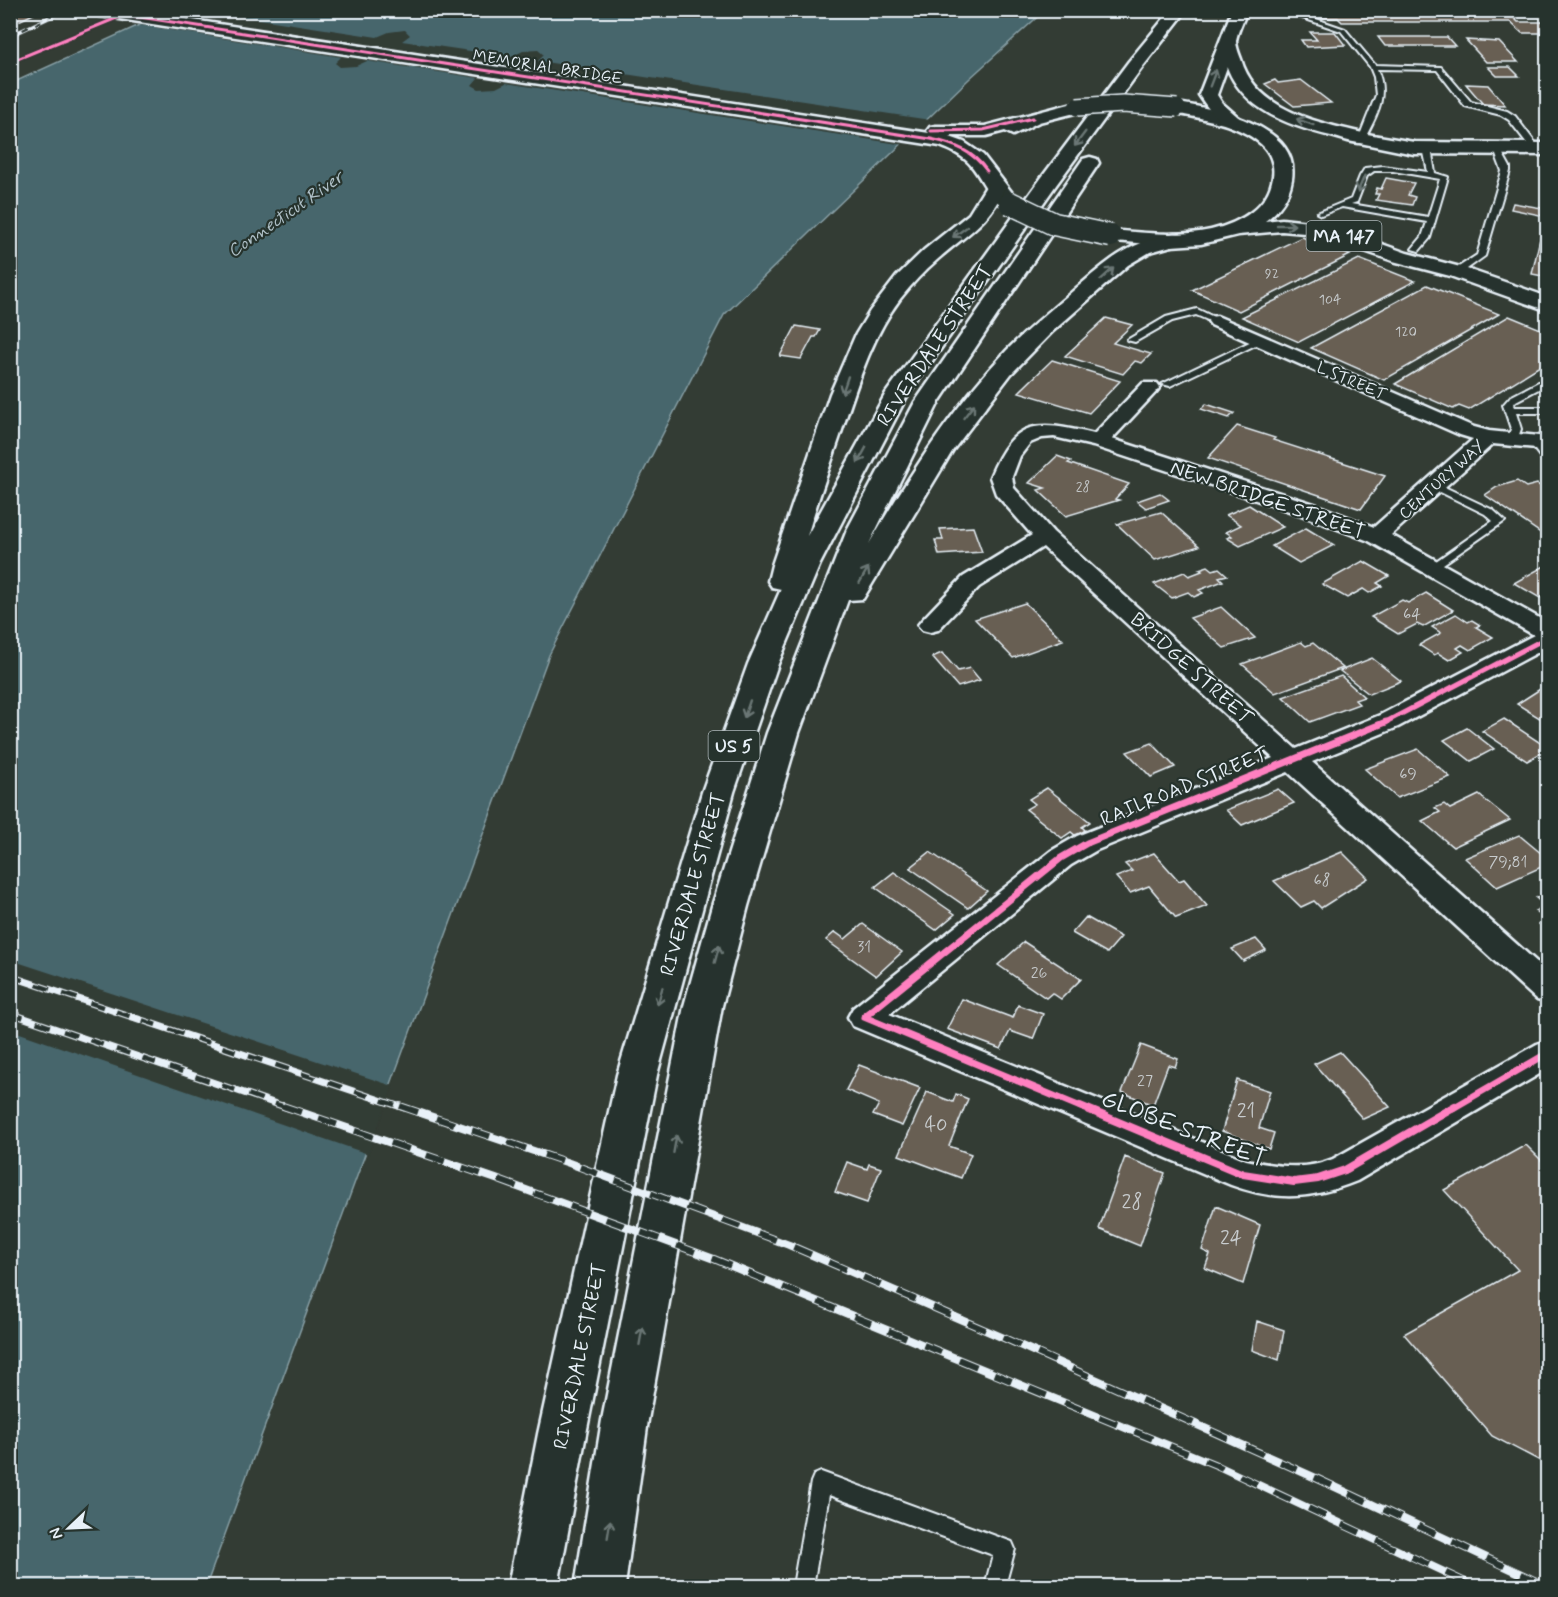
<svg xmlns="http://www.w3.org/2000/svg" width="1558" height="1597" viewBox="0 0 1558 1597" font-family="Mynerve,sans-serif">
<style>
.water{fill:#46666c;stroke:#879ea4;stroke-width:1.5}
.pier{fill:#333c34}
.building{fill:#685e52;stroke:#e8f1f8;stroke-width:1.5}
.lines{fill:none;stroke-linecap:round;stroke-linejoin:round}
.service-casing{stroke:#e8f1f8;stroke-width:4}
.minor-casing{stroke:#e8f1f8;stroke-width:5}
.tertiary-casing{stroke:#e8f1f8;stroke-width:5}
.primary-casing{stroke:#e8f1f8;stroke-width:5}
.motorway-casing{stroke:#e8f1f8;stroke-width:5}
.service{fill:#26332d;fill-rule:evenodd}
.minor{fill:#26332d;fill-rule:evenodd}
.tertiary{fill:#26332d;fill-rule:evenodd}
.primary{fill:#26332d;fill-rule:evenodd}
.motorway{fill:#26332d;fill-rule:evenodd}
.rail-far2-casing{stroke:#e8f1f8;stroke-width:4}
.rail-far1-casing{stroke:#e8f1f8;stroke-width:7}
.rail-casing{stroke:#e8f1f8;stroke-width:8}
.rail-far2{stroke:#26332d;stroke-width:2;stroke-dasharray:7;stroke-linecap:butt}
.rail-far1{stroke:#26332d;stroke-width:4.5;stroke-dasharray:14;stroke-linecap:butt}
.rail{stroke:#26332d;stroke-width:6;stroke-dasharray:19;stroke-linecap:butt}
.primary-bridge-far1-casing{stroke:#e8f1f8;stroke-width:20;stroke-linecap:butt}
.primary-bridge-casing{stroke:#e8f1f8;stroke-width:25;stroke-linecap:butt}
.primary-bridge-far1{stroke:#26332d;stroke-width:17}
.primary-bridge{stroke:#26332d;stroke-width:22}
.cycleway-far3-casing{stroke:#26332d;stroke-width:5}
.cycleway-far2-casing{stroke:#26332d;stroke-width:8}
.cycleway-far1-casing{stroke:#26332d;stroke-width:10}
.cycleway-casing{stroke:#26332d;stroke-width:12}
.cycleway-far3{stroke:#ff80c0;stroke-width:3}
.cycleway-far2{stroke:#ff80c0;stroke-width:5}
.cycleway-far1{stroke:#ff80c0;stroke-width:7}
.cycleway{stroke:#ff80c0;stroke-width:8}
.oneway{stroke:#6a7674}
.labels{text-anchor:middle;stroke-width:4.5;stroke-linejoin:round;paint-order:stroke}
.far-number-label{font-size:14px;fill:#c8ccce}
.far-street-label{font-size:16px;fill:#e8f1f8;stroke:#26332d}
.number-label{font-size:16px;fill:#c8ccce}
.far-water-label{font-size:18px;font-style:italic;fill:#afc0c7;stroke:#26332d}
.shield{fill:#26332d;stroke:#aeb8bb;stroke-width:1.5}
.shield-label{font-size:18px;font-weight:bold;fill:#e8f1f8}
.street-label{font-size:20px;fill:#e8f1f8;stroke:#26332d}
.near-number-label{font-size:20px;fill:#c8ccce}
.near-street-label{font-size:24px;fill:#e8f1f8;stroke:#26332d}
</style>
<rect width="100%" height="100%" fill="#333c34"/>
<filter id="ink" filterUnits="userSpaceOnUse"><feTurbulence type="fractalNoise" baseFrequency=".0167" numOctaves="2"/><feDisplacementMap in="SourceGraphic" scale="12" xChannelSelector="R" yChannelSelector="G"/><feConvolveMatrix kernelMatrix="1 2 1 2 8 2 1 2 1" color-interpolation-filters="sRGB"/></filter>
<g filter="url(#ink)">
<path class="water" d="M170 11H1044L969 79 724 315 549 655 206 1586H11L10 84Z"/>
<path class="pier" d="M163 10H201L377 37 389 32 405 30 410 35 402 41 511 57 523 51 538 50 544 55 538 61 930 120 905 145 506 83 496 88 479 89 472 85 478 78 367 61 356 66 340 67 335 63 341 57 133 24Z
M11 960 393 1086 368 1154 11 1030Z"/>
<path class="building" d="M15 10H32L40 11 10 25V12Z
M1314 10H1506L1518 22H1548V33H1522L1510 22H1342L1338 18H1319Z
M1310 32H1335L1345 45 1306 47 1301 40H1317Z
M1378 37H1447L1455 46H1385Z
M1466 40 1499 42 1518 62H1486Z
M1488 67H1510L1519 76H1497Z
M1275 80 1278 83 1301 80 1331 103 1294 106 1265 84Z
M1466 84 1488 85 1505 105 1483 104Z
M1386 178 1414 183 1408 195 1415 197 1412 205 1376 200 1379 194H1375L1377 188 1381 189Z
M1513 203 1547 209 1548 206V277L1532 274 1545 216 1511 209Z
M1302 237 1350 255 1239 311 1192 290Z
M1359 259 1415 281 1299 342 1242 317Z
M1427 285 1499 314 1384 380 1311 348Z
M1509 316 1548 332V361L1469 410 1459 406 1453 409 1395 384Z
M1106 318 1132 325 1113 343 1151 354 1142 363 1135 361 1123 374 1065 356Z
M796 326 820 330 816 337H813L801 359 780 356Z
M1052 360 1120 381 1089 413 1019 392Z
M1206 404 1234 413 1229 418 1201 409Z
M1237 426 1275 438 1273 440 1385 476 1361 509 1208 458Z
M1057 456 1071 461 1068 463 1129 484 1115 499 1119 500 1066 516 1038 490 1045 488 1029 483Z
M1517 481 1526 487 1537 484 1548 491V538L1485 495 1497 487Z
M1160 493 1169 500 1146 508 1137 501Z
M1249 505 1283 527 1240 546 1227 538 1232 536 1226 532 1241 525 1226 515Z
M1161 512 1199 546 1155 560 1117 524Z
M973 527 982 552 939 555 935 540H943L940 529Z
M1306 528 1334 545 1299 563 1272 546Z
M1363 561 1389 576 1377 583 1382 586 1369 593 1363 589 1347 598 1322 584Z
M1548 564V593L1540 598 1514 583Z
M1208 566 1213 570 1219 568 1227 575 1219 577 1223 581 1199 590 1203 593 1194 597 1188 592 1172 598 1154 584 1184 572 1189 576 1202 571 1199 569Z
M1426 593 1453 610 1423 627 1417 624 1398 634 1371 617 1402 600 1408 603Z
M1025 603 1063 640 1013 658 975 619Z
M1221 607 1255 638 1224 648 1190 618Z
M1456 614 1468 622 1472 620 1480 625 1476 627 1493 637 1470 650 1462 645 1457 648 1463 652 1449 660 1438 653 1434 655 1419 645 1441 633 1432 627Z
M1301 642 1306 646 1313 643 1343 668 1275 693 1242 664Z
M942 653 958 671 970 668 980 680 958 687 932 657Z
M1372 658 1401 681 1369 694 1340 671Z
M1341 676 1364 697 1355 700 1359 704 1310 722 1283 697Z
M1548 684V721L1546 722 1517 704Z
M1504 719 1548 748V749L1527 761 1482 731Z
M1467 728 1494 749 1471 761 1444 740Z
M1152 743 1175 767 1151 777 1127 752Z
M1418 749 1450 777 1397 798 1365 769Z
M1047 788 1090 822 1082 827 1085 830 1076 836 1071 832 1062 838 1026 809 1035 804 1029 799Z
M1278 789 1294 803 1242 825 1226 810Z
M1479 795 1510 820 1453 847 1422 821 1440 812 1435 808 1444 804 1450 809Z
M1519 835 1548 859V864L1497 887 1465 858Z
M930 852 987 891 968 908 910 868Z
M1342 852 1368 878 1321 908 1314 901 1301 907 1274 881Z
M1154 853 1179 881 1184 879 1207 906 1176 918 1149 886 1130 893 1116 877 1132 871 1125 864Z
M894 872 955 914 936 930 875 887Z
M1546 893 1548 894V932L1539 924 1547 921 1535 911 1545 906 1536 898Z
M1086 917 1121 937 1107 953 1072 933Z
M863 924 902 952 876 976 826 940 835 932 845 939Z
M1256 939 1266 950 1243 961 1232 949Z
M1024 942 1081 979 1061 999 1052 993 1046 998 998 965Z
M962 999 1013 1018 1018 1005 1043 1014 1033 1039 1010 1031 1001 1049 947 1029Z
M1141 1045 1178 1059 1175 1067 1168 1065 1153 1105 1122 1092Z
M1340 1052 1390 1107 1363 1119 1314 1064Z
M859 1065 920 1088 902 1126 873 1115 879 1104 846 1090Z
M1237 1080 1270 1091 1259 1128 1274 1133 1269 1149 1222 1131Z
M927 1092 953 1102 956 1094 968 1099 949 1146 971 1154 961 1178 899 1155Z
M1526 1145 1548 1167V1465L1492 1436 1404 1334 1518 1270 1444 1190Z
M1125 1157 1165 1173 1140 1246 1099 1229Z
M847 1162 867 1169 869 1164 881 1168 867 1203 835 1192Z
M1216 1206 1260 1225 1243 1284 1205 1268 1210 1254 1202 1250Z
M1257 1321 1284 1330 1279 1360 1252 1350Z"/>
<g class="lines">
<defs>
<path id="service" d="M1293 11 1345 29 1375 65 1441 67 1471 102 1507 111 1515 116 1540 149 1533 151 1509 120 1501 115 1465 106 1437 70 1377 69C1389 95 1377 115 1365 138L1358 140 1376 95 1374 77 1370 67 1341 31 1291 14Z
M1427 146 1431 148 1435 173 1448 177 1430 238 1419 251 1412 249 1422 237 1427 222 1342 207 1321 215 1317 213 1351 199 1360 176 1365 168 1383 166 1428 172 1423 148ZM1374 171H1393L1440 179 1428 217 1351 204 1357 202 1367 176Z
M1493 147H1499L1510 167V171L1485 256 1460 274H1454V270L1477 255 1502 171Z
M1197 309 1222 321 1217 324 1196 315 1172 321 1135 342 1127 340 1166 317Z
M1258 338 1266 340 1170 386 1162 384Z
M1548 377V384L1516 401 1513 405 1514 407H1548V413H1516L1521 429 1516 443H1508L1507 441 1511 429 1503 405 1510 397Z
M1534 439C1544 442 1548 453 1548 463L1544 462 1529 442Z
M1434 482 1493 510 1505 521 1433 571 1427 568 1429 566 1493 521 1485 514 1430 487V483Z
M821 1472 1012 1542 1015 1549 1005 1586H985L993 1555 829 1495 813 1586H793L811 1482 814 1475Z"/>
<path id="minor" d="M1217 316 1474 427 1489 431 1548 437V449L1493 444 1391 535 1548 623V647L1398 727 1312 762 1548 972V1003L1537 1000 1288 772 1097 850 1071 865 889 1014 1246 1160C1275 1166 1304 1171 1333 1159L1537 1044 1548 1040V1069L1357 1181C1312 1199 1278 1202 1231 1185L853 1026 848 1017 853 1008 1051 851 1077 836 1273 758 1043 547 979 587 938 630 930 632 922 630 918 625 922 620 963 577 1032 535 996 494 990 477C1015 417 1037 421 1094 434L1143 383H1157L1160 387 1157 391 1112 439 1317 505 1374 527 1473 439 1460 435 1211 325 1208 321 1211 317ZM1054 437 1093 446 1301 515 1369 541 1534 635 1380 715 1296 749 1053 532 1014 488 1012 477 1020 456 1030 443 1042 438Z"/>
<path id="tertiary" d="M1361 133 1414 142 1548 143V155L1414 154 1355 142 1352 138 1355 134Z"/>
<path id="primary" d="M87 10H127L929 133 927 131 930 127 936 126H985L1077 102 1083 103 1086 107 1083 111 1039 122 1013 135 1005 131 986 136H947L964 142 983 155 1020 203 1017 207C992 213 983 176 968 162 960 154 950 150 940 146L94 15Z
M1177 103C1216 109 1300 125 1292 179 1289 197 1280 210 1265 221L1282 219 1326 224 1407 253 1464 268 1548 297V311L1450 276 1393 261 1316 234 1282 231 1238 235 1201 244 1171 246 1104 240 1101 236 1104 232 1111 230C1144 233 1179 237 1211 230 1240 223 1269 207 1273 176 1275 164 1270 152 1261 144 1236 122 1201 119 1171 112L1168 108 1171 104Z"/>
<path id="motorway" d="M1171 10H1187L1141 69 1056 185 906 398 820 564 778 664 734 792 657 1075 586 1434 558 1586H508L538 1434 617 1075 702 792 748 664 781 589 772 587 768 581 772 565 830 394 856 334 870 311 897 276 924 250 969 214 988 183H1002L1005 187C989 224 966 234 938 259 924 271 911 285 900 299 870 339 856 389 840 436 829 469 817 502 807 536L886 393 1042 177 1129 61Z
M1232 10H1247C1244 20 1237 32 1236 41 1236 46 1239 54 1241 59 1256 112 1321 123 1367 134L1370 138 1367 142C1356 145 1343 139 1331 136 1290 126 1243 110 1227 67L1217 95 1222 103 1245 123 1242 127C1224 131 1208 109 1199 95Z
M1090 157 1097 159 1099 163 939 402 869 544C909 476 952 408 1007 350 1032 325 1059 303 1086 280 1108 261 1127 246 1156 238 1165 235 1173 232 1182 235L1185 239 1182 243 1150 252 1128 265 1053 331 1011 374 953 450 863 599 848 600 799 733 748 906 722 1006 648 1420 625 1586H575L602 1420 684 1006 712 906 767 733 847 530 915 402 1083 159Z"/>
</defs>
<use href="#service" class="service-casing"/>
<use href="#minor" class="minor-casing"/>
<use href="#tertiary" class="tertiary-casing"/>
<use href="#primary" class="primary-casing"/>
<use href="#motorway" class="motorway-casing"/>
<use href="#service" class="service"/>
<use href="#minor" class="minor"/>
<use href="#tertiary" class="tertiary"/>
<use href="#primary" class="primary"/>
<use href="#motorway" class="motorway"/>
<defs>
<path id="rail-far2" d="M10 36 65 10"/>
<path id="rail-far1" d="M10 976 404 1108
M10 1013 288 1108"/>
<path id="rail" d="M283 1106 496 1179 714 1259 1216 1465 1474 1586
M400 1106 569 1163 789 1245 1006 1339 1318 1479 1547 1586"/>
</defs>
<use href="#rail-far2" class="rail-far2-casing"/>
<use href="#rail-far1" class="rail-far1-casing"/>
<use href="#rail" class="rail-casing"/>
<use href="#rail-far2" class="rail-far2"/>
<use href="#rail-far1" class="rail-far1"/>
<use href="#rail" class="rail"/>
<defs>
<path id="primary-bridge-far1" d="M1077 107 1123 104 1177 108"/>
<path id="primary-bridge" d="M1010 203 1054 224 1111 236"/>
</defs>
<use href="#primary-bridge-far1" class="primary-bridge-far1-casing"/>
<use href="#primary-bridge" class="primary-bridge-casing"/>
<use href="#primary-bridge-far1" class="primary-bridge-far1"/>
<use href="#primary-bridge" class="primary-bridge"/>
<defs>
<path id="cycleway-far3" d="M94 10 931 139C954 144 973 151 987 171
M10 62 124 15
M931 131 983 130 1033 118"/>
<path id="cycleway-far2" d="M1382 724 1548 637"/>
<path id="cycleway-far1" d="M1083 1108 864 1017 1061 858 1087 843 1386 722
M1453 1108 1548 1053"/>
<path id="cycleway" d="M1080 1106 1243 1174 1294 1182 1318 1179 1345 1170 1455 1106"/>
</defs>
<use href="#cycleway-far3" class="cycleway-far3-casing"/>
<use href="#cycleway-far2" class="cycleway-far2-casing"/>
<use href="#cycleway-far1" class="cycleway-far1-casing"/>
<use href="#cycleway" class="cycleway-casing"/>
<use href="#cycleway-far3" class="cycleway-far3"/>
<use href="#cycleway-far2" class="cycleway-far2"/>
<use href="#cycleway-far1" class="cycleway-far1"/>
<use href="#cycleway" class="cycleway"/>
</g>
<defs><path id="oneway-shaft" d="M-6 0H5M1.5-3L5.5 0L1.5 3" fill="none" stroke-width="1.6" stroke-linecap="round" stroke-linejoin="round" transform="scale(1.5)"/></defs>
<g class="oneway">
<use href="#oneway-shaft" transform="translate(1213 78) rotate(-69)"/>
<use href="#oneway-shaft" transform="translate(1305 122) rotate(-160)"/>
<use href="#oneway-shaft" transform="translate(1080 139) rotate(127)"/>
<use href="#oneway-shaft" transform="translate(1361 184) rotate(113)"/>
<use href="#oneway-shaft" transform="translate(1286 225)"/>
<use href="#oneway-shaft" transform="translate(960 232) rotate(144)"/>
<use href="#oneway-shaft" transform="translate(1107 274) rotate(-42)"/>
<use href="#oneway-shaft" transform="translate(845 385) rotate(109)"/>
<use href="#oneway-shaft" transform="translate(969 411) rotate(-52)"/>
<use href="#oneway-shaft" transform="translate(862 455) rotate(119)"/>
<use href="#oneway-shaft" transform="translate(864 575) rotate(-60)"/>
<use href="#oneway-shaft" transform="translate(747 709) rotate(109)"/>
<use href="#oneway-shaft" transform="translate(717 954) rotate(-75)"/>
<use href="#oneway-shaft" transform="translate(660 996) rotate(106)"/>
<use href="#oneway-shaft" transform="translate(675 1144) rotate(-80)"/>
<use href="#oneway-shaft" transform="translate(641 1336) rotate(-80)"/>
<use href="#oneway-shaft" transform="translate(609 1529) rotate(-81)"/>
</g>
</g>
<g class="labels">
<g class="far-number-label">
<text x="1272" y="278">92</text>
<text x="1330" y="304">104</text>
<text x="1406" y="336">120</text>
<text x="1083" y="491">28</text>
</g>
<g class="far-street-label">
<text transform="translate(548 66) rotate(9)" y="6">MEMORIAL BRIDGE</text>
<text transform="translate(1352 380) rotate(23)" y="6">L STREET</text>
<text transform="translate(1441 479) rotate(-42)" y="6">CENTURY WAY</text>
</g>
<g class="number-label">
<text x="1412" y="619">64</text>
<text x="1408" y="779">69</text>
<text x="1508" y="867">79;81</text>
<text x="1322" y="885">68</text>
<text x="864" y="952">31</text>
<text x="1039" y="978">26</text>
<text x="1145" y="1086">27</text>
</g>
<g class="far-water-label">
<text transform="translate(285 214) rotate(-35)" y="6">Connecticut River</text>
</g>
<g class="shield">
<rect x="1306.5" y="221" width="75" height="30" rx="4.5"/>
<rect x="708.5" y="731" width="51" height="30" rx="4.5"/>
</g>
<g class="shield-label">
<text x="1344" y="242">MA 147</text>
<text x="734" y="752">US 5</text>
</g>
<g class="street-label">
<text transform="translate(934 345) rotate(-56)" y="7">RIVERDALE STREET</text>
<text transform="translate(1268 499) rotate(19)" y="7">NEW BRIDGE STREET</text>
<text transform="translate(1192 668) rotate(42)" y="7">BRIDGE STREET</text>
<text transform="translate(1184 786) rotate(-22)" y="7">RAILROAD STREET</text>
<text transform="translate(692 884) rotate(-74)" y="7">RIVERDALE STREET</text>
<text transform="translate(579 1356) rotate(-78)" y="7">RIVERDALE STREET</text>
</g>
<g class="near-number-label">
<text x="1246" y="1117">21</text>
<text x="936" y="1131">40</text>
<text x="1132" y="1208">28</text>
<text x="1231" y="1244">24</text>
</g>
<g class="near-street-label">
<text transform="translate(1184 1128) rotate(21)" y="8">GLOBE STREET</text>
</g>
</g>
<rect width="1558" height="1597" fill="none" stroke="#26332d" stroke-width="36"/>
<rect x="18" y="18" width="1522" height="1561" fill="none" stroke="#e8f1f8" stroke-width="2" filter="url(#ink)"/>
<g transform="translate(69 1528) rotate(247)" stroke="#26332d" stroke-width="4.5" paint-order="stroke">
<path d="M0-4.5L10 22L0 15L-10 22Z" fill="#e8f1f8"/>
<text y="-9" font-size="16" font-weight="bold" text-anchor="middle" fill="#e8f1f8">N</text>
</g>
</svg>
